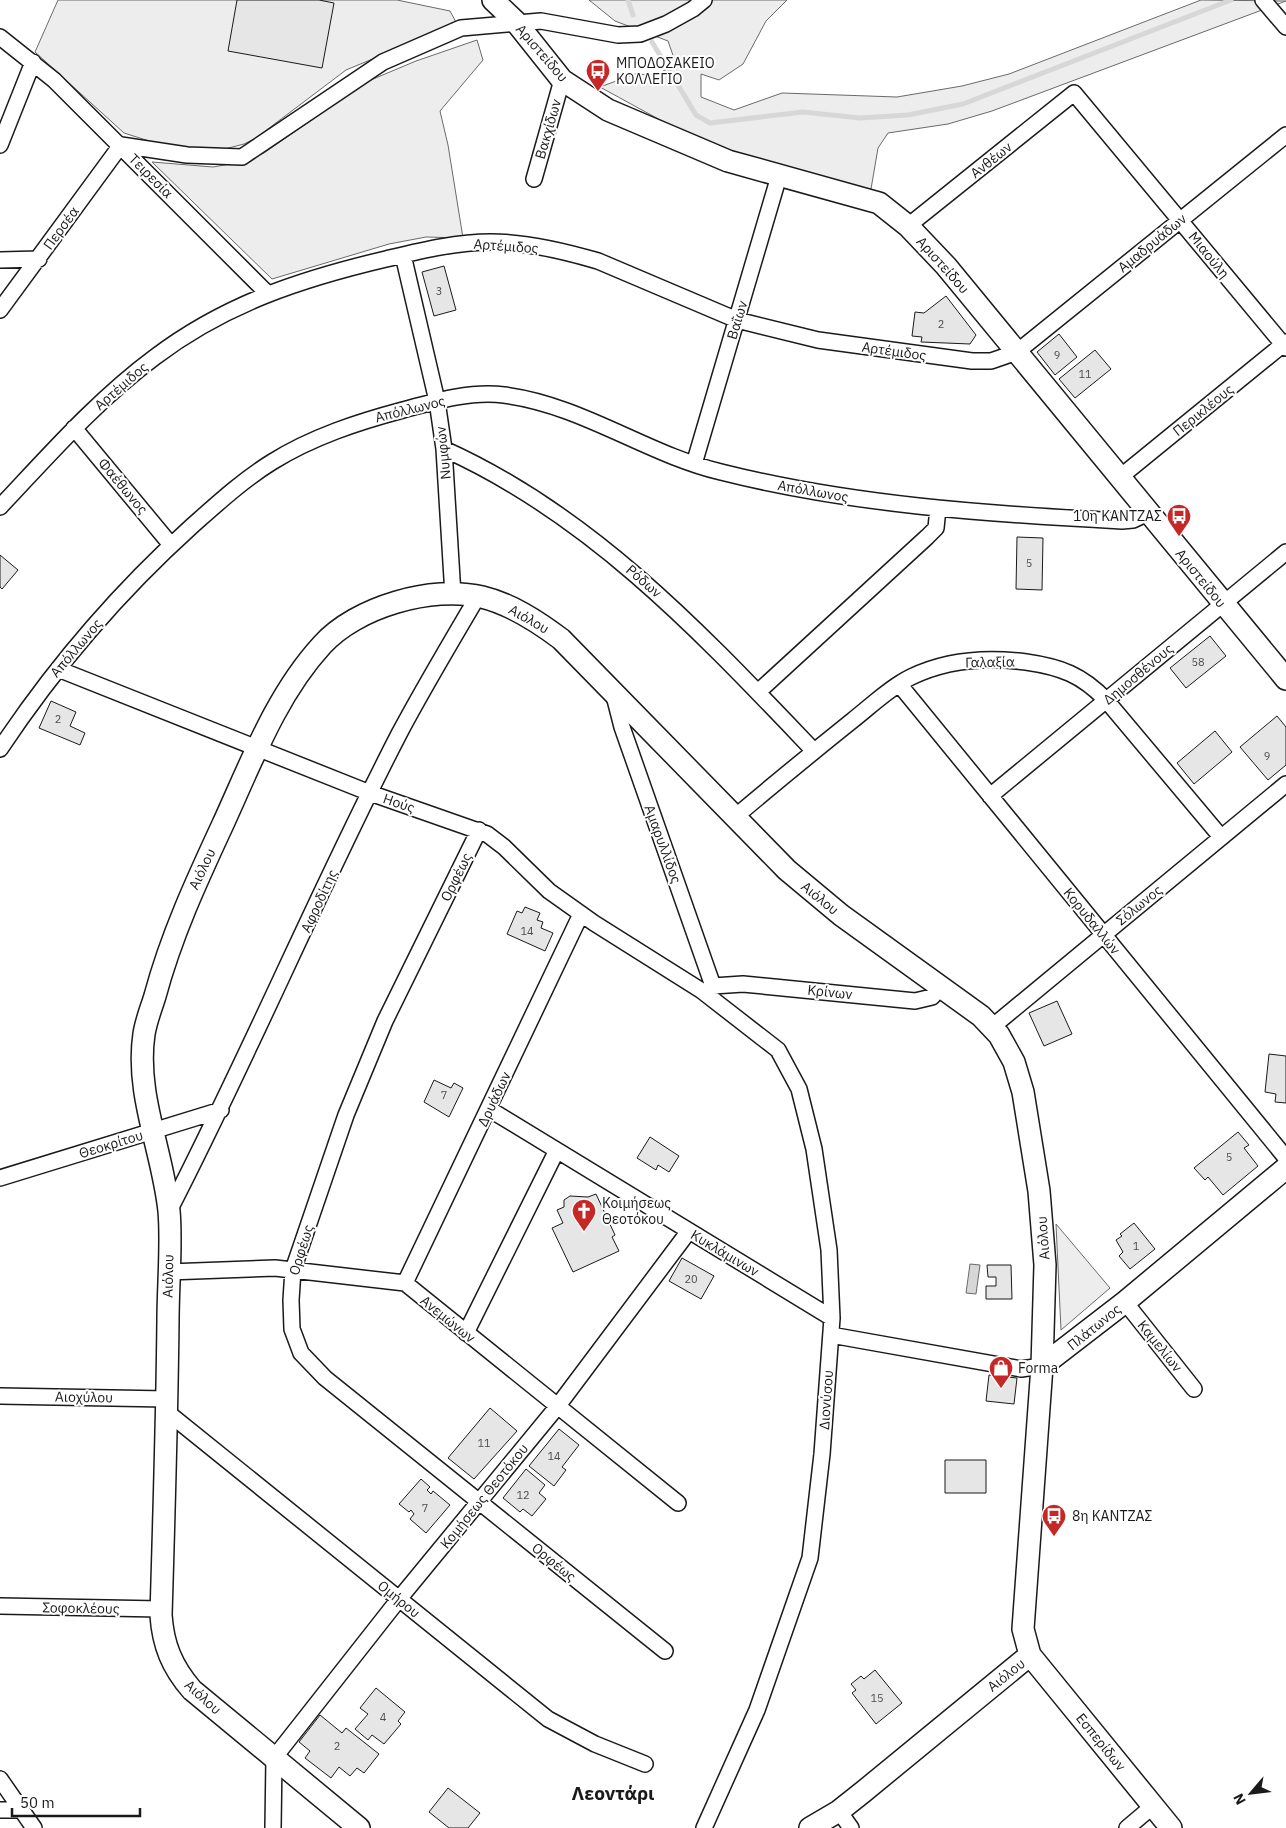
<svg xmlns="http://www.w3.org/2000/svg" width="1286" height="1828" viewBox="0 0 1286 1828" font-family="'IBM Plex Sans',sans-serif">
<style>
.built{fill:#ededed;stroke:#6a6a6a}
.water{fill:#d7d7d7;stroke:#6a6a6a}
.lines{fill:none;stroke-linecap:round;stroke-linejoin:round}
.stream{stroke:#d7d7d7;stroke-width:5}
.building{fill:#e6e6e6;stroke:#1a1a1a}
.street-casing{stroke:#1a1a1a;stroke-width:18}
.secondary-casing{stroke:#1a1a1a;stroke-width:24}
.street{stroke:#fff;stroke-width:15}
.secondary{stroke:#fff;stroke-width:21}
.labels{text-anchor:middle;stroke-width:4;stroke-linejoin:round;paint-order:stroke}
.number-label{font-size:11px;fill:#4d4d4d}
.street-label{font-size:14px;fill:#1a1a1a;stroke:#fff}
.poi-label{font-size:14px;fill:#1a1a1a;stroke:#fff;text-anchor:start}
.district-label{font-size:19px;font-weight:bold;fill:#1a1a1a;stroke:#fff}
</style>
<rect width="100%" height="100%" fill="#fff"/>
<path class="built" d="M58 0H397L450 11 457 24 346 70 256 138 244 144 217 151 168 147 124 133 35 52Z
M589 0H787L766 21 743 64 719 80 701 74V97L734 110 782 93 897 97 962 86 1009 74 1201 0 1286 1 992 111 948 124 888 133 878 148 871 189 863 192 726 156 600 87 635 74 656 75 676 64 668 41 615 21Z
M477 40 483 60 440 111 448 145 463 238 426 237 389 244 272 279 152 162 213 167 242 162 264 153 366 82 416 61Z
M1056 1224 1110 1288 1061 1330Z"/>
<path class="water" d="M970 1264 980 1265 976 1294 966 1293Z"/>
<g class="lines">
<path class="stream" d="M628 0 633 15
M652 42 696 115 710 123 803 112 860 118 908 115 963 104 1231 0"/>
</g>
<path class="building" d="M237 0H319L334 3 322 68 228 51Z
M444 266 456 310 434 316 422 272Z
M946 296 976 335 970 344 921 342 922 337 912 336 915 312 924 313Z
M1059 334 1077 357 1055 375 1037 352Z
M1095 350 1111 369 1075 398 1059 379Z
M1017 537 1043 538 1042 590 1016 589Z
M0 555 18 570 2 589 0 587Z
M1210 636 1226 656 1186 688 1170 668Z
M51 701 76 712 70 726 85 733 80 745 39 728Z
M1277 716 1286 727V765L1268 780 1240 747Z
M1215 731 1232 752 1194 784 1177 763Z
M525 907 540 913 537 920 543 922 541 928 553 933 545 951 507 934 517 911 522 913Z
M1057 1001 1072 1034 1044 1046 1029 1013Z
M1269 1054 1286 1056V1103L1275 1102 1276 1094 1265 1092Z
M434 1080 451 1088 454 1083 463 1088 449 1117 424 1102Z
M1238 1132 1249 1145 1244 1148 1258 1166 1223 1195 1208 1177 1205 1180 1194 1168Z
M650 1137 679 1156 669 1172 658 1165 656 1170 637 1158Z
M596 1194 615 1235 612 1237 619 1251 573 1272 552 1228 563 1223 557 1210 564 1207V1200L570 1196 588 1197Z
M1134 1223 1155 1249 1130 1269 1119 1256 1123 1252 1116 1240 1122 1236 1120 1234Z
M682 1258 714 1276 701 1299 669 1281Z
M987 1265H1011L1012 1299H986V1286H996V1277H988Z
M989 1375 1017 1378 1014 1404 986 1401Z
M490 1408 517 1431 474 1479 448 1458Z
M559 1429 579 1445 562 1467 566 1470 554 1486 529 1466Z
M945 1460H986V1493H945Z
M526 1469 545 1485 539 1493 546 1499 532 1516 523 1509 520 1512 503 1498Z
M421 1479 430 1487 427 1490 431 1494 433 1491 450 1505 426 1533 410 1519 414 1514 411 1510 409 1512 399 1504Z
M875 1670 902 1703 876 1724 852 1693 856 1690 851 1684 861 1676 864 1679Z
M376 1688 405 1712 398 1721 401 1724 384 1744 372 1735 368 1740 355 1729 368 1714 360 1708Z
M320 1715 342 1733 346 1728 379 1754 364 1773 357 1768 350 1776 339 1767 331 1778 305 1758 310 1751 299 1742Z
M448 1788 480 1813 468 1828H449L429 1812Z"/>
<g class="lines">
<defs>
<path id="street" d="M1263 0 1286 27
M0 37 54 80 267 293
M0 145 33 62
M534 179 562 80
M908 226 1074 93 1286 348
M403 255 437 401 444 449 453 595
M0 260 39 259
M0 310 121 145 187 155 242 157 383 62 461 28 541 21 618 35 640 34 666 24 693 9 704 0
M74 428 171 545
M444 449C593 516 703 635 814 751
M694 464 779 176
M1119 478 1286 342
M0 507C49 455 97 400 155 357 225 304 301 279 386 259 420 251 456 242 491 242 526 242 564 251 598 261L737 320 818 340 972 361H991L1017 352 1286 135
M58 669 370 793 487 834 504 847 549 891 594 923 702 991 778 1050 799 1089 814 1149 829 1250 832 1318 822 1454 810 1558 757 1710 704 1828
M899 684 1286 1158
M613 692 622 727 713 986 707 994
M758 692 927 537 936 528 938 508
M0 749C54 668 120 591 192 526 218 503 243 480 272 462 312 437 358 422 403 410 436 401 470 391 504 395 582 405 646 454 721 472 852 505 988 514 1122 521L1133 520 1148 513
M990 796 1286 552
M735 817C774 784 813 752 853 720 871 706 889 688 911 677 946 660 987 657 1026 662 1061 667 1082 675 1106 700L1221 837
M479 830 385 1021 346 1115 293 1270 291 1300 292 1329 301 1353 325 1378 665 1651
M713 986 743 984 915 1001 932 997 941 987
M992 1027 1286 784
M489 1109 832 1318
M0 1178 221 1110
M169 1211C250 1054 318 891 399 734 424 687 451 642 478 596
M168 1272 275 1268 405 1283 678 1503
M405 1283 581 914
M1125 1302 1194 1389
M466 1333 556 1152
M831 1335 1021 1369 1042 1366
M0 1396 167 1399
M167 1412 548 1719 595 1744 645 1764
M0 1606 161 1609
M0 1779 34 1828
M0 1810H19
M839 1811 851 1828
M273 1828 274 1758 399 1599 557 1407 689 1231
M1127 1828 1153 1806"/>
<path id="secondary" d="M493 0 515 21 562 80 608 110 728 161 879 203 908 226 946 266 1286 679
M1042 1366 1125 1302 1286 1168
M359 1828 192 1690C172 1667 163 1645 161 1615 164 1516 167 1418 168 1320 168 1286 172 1243 169 1211 163 1152 135 1094 144 1034 146 1021 151 1009 155 996 171 936 197 880 223 824 251 763 276 695 322 645 356 607 432 585 482 597 511 604 537 621 561 639L787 870 841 915 981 1016 999 1035 1014 1062 1023 1092 1039 1191 1045 1265 1042 1366 1023 1629 1030 1655 1171 1828
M810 1828 839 1811 863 1792 1030 1655"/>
</defs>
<use href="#street" class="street-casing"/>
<use href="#secondary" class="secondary-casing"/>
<use href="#street" class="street"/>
<use href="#secondary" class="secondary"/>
</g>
<defs>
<symbol id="bus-pin" viewBox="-11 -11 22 30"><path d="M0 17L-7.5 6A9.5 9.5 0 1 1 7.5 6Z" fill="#c62828" stroke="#fff"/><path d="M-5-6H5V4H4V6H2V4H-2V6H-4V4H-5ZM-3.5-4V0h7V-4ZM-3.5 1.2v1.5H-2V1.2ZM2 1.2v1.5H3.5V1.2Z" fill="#fff"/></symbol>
<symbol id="church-pin" viewBox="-11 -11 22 30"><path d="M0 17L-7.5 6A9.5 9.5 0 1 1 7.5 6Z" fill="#c62828" stroke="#fff"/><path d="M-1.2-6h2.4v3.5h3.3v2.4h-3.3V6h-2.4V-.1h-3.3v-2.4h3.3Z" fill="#fff"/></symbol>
<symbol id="shop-pin" viewBox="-11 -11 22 30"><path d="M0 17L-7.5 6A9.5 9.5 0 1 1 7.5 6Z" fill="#c62828" stroke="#fff"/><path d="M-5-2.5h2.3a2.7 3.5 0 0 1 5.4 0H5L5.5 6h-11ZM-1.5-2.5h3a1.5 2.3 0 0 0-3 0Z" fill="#fff"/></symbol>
</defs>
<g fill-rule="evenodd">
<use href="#bus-pin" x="584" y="57" width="28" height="38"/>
<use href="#bus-pin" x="1165" y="502" width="28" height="38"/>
<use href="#church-pin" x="570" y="1197" width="28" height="38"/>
<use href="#shop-pin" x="987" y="1354" width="28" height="38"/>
<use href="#bus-pin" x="1040" y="1502" width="28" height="38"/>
</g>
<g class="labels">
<g class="number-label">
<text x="439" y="295">3</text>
<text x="941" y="328">2</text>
<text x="1057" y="359">9</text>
<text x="1085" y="378">11</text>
<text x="1029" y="567">5</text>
<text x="1198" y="666">58</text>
<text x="58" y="723">2</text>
<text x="1267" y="760">9</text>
<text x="527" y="935">14</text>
<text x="444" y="1099">7</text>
<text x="1229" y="1161">5</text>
<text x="1136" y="1250">1</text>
<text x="691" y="1283">20</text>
<text x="484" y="1447">11</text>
<text x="554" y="1460">14</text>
<text x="523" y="1499">12</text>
<text x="425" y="1512">7</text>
<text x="877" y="1702">15</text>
<text x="383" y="1721">4</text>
<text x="337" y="1750">2</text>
</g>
<g class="street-label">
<text transform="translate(542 53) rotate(49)" y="5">Αριστείδου</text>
<text transform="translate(548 129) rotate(-74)" y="5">Βακχίδων</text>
<text transform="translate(991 160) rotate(-39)" y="5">Ανθέων</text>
<text transform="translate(151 176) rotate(45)" y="5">Tειρεσία</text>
<text transform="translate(61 228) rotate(-54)" y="5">Περσέα</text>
<text transform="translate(1152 243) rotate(-39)" y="5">Αμαδρυάδων</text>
<text transform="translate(506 246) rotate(4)" y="5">Αρτέμιδος</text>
<text transform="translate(1209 255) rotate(51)" y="5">Μιαούλη</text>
<text transform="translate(943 265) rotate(48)" y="5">Αριστείδου</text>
<text transform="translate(737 320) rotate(-73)" y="5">Βαΐων</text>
<text transform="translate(894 351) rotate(8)" y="5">Αρτέμιδος</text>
<text transform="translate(121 386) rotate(-41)" y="5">Αρτέμιδος</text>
<text transform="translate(410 409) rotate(-14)" y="5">Απόλλωνος</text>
<text transform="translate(1203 410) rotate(-39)" y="5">Περικλέους</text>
<text transform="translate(443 453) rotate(-96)" y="5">Νυμφών</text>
<text transform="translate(123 486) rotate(50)" y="5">Φαέθωνος</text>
<text transform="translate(813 491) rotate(10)" y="5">Απόλλωνος</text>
<text transform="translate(1201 578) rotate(51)" y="5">Αριστείδου</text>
<text transform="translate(644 581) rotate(41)" y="5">Ρόδων</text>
<text transform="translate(529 619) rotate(30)" y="5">Αιόλου</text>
<text transform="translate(76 648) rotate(-50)" y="5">Απόλλωνος</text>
<text transform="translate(990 662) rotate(-1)" y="5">Γαλαξία</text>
<text transform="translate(1138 674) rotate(-40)" y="5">Δημοσθένους</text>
<text transform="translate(399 803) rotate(19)" y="5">Ηούς</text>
<text transform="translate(663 844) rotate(70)" y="5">Αμαρυλλίδος</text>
<text transform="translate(202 869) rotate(-65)" y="5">Αιόλου</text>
<text transform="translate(456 877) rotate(-64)" y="5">Ορφέως</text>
<text transform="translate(820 898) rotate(39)" y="5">Αιόλου</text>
<text transform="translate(319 901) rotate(-65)" y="5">Αφροδίτης</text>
<text transform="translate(1139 905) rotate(-39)" y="5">Σόλωνος</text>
<text transform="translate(1092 921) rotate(51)" y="5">Κορυδαλλών</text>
<text transform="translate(830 992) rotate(6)" y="5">Κρίνων</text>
<text transform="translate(494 1099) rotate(-65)" y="5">Δρυάδων</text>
<text transform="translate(111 1144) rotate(-17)" y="5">Θεοκρίτου</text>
<text transform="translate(1043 1238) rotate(-94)" y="5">Αιόλου</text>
<text transform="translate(301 1250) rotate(-73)" y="5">Ορφέως</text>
<text transform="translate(725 1253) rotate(31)" y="5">Κυκλάμινων</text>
<text transform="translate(168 1276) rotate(-89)" y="5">Αιόλου</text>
<text transform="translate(448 1319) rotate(39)" y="5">Ανεμώνων</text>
<text transform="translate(1094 1327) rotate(-39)" y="5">Πλάτωνος</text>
<text transform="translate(1160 1346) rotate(51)" y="5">Καμελίων</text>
<text transform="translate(84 1397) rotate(1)" y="5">Αιοχύλου</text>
<text transform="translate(826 1400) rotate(-86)" y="5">Διονύσου</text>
<text transform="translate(484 1496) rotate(-51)" y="5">Κομήσεως Θεοτόκου</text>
<text transform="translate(554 1562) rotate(39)" y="5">Ορφέως</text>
<text transform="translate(399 1599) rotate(39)" y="5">Ομήρου</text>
<text transform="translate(81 1608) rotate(1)" y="5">Σοφοκλέους</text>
<text transform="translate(1006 1675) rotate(-39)" y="5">Αιόλου</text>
<text transform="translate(203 1697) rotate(42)" y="5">Αιόλου</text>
<text transform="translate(1101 1742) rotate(51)" y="5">Εσπερίδων</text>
</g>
<g class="poi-label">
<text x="616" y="68">ΜΠΟΔΟΣΑΚΕΙΟ<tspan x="616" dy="16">ΚΟΛΛΕΓΙΟ</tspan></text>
<text x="1162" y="521" text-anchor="end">10η ΚΑΝΤΖΑΣ</text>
<text x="602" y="1208">Κοιμήσεως<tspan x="602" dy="16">Θεοτόκου</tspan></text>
<text x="1018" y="1373">Forma</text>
<text x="1072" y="1521">8η ΚΑΝΤΖΑΣ</text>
</g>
<g class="district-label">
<text x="613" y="1800">Λεοντάρι</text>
</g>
</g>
<g transform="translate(1251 1793) rotate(242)" stroke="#ffffff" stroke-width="4" paint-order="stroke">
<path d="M0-4L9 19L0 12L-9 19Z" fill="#1a1a1a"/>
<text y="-8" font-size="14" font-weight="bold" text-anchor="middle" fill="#1a1a1a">N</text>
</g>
<path d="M12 1808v8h128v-8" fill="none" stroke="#1a1a1a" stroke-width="2.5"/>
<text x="20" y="1808" font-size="15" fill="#1a1a1a" stroke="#ffffff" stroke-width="4" paint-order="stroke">50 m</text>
</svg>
